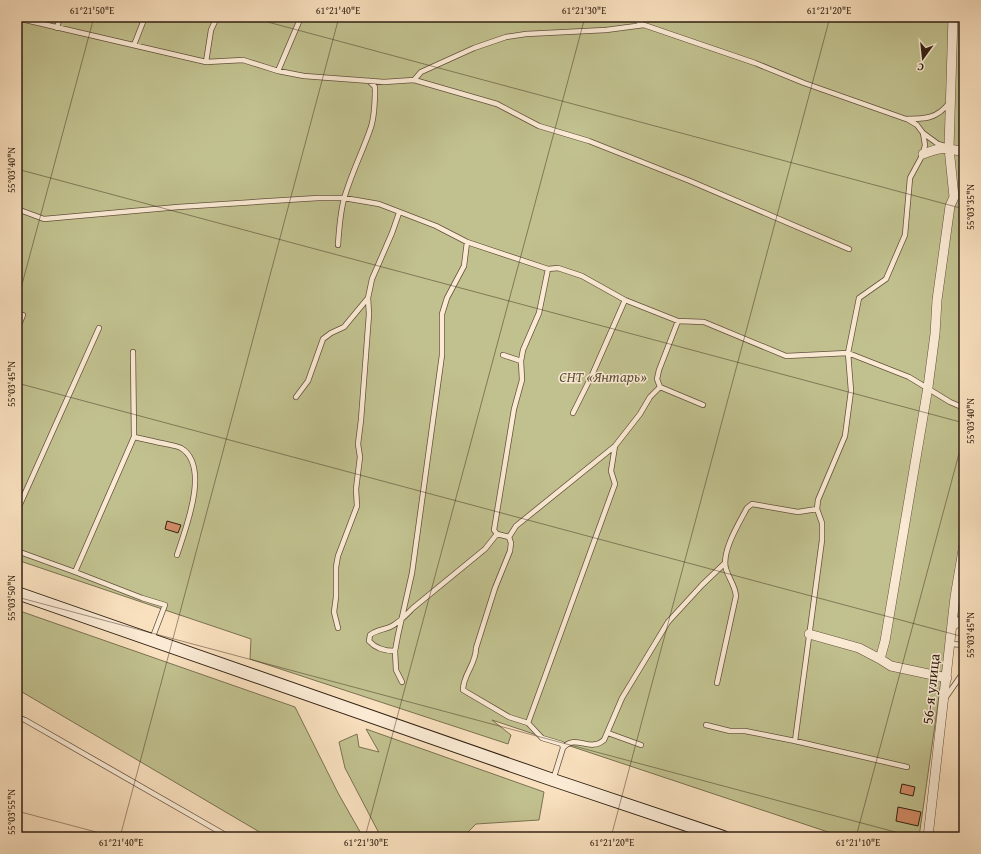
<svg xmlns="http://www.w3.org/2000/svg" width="981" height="854" viewBox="0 0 981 854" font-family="'Gentium Book Plus',serif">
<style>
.green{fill:#c1c18f;stroke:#7a7151}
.building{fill:#d48d67;stroke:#322113}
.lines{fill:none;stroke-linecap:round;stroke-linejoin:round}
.lane-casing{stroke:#64513e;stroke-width:6}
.street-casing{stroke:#64513e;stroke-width:10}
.secondary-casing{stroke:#322113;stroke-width:14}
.lane{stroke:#fbebd5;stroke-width:4.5}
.street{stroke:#fbebd5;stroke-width:9}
.secondary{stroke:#fbebd5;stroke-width:12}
.ticks{fill:none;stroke:#322113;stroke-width:1;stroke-opacity:0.45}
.labels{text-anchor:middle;stroke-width:3;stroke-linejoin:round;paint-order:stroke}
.park-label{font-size:15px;font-style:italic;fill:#5d5138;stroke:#fbebd5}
.street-label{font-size:15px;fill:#322113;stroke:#fbebd5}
.neatline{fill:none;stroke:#322113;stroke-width:1.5}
.ticks-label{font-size:10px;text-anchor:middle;fill:#322113}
</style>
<rect width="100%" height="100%" fill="#f9e0be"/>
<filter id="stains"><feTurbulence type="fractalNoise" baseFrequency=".005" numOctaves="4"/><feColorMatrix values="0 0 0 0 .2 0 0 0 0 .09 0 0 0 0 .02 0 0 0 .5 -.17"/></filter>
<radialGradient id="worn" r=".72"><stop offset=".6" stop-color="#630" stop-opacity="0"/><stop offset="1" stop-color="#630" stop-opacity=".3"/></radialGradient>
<path class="green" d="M17 17H964V620L951 612 919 837H843L492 720 511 735 508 744 250 659 251 639 17 560Z
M17 610 295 707 338 793 363 837H268L17 689Z
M366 729 544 792 539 820 476 824 463 837H381L345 768 339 742 357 734 359 747 379 752Z"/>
<path class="building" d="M167 521 181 525 178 533 165 529Z
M902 784 915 787 913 796 900 793Z
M898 807 921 812 918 826 896 821Z"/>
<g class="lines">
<defs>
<path id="lane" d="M631 17 644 25
M955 17 964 21
M17 18 206 62 243 60 278 71 304 76 384 82 414 80 421 72 474 48 506 37 526 34 606 30 644 25 755 63 804 83 906 119C924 119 937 119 949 103
M57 28 60 17
M134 45 145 17
M206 62 211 30 217 17
M278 71 301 17
M414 80 497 104 539 126 589 141 690 181 849 249
M923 133 938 144 945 146
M17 209 44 219 178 207 318 198H344L379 204 436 226 467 242 548 269 558 268 582 276 625 300 678 321 704 322 786 356 848 353 909 377 950 402 964 408
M338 245C339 229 340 214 344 199 351 174 363 151 371 127 375 114 375 100 375 87L369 81
M548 269 539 313 523 350 521 361 522 380 514 409 494 530 497 534 509 537 511 543 510 551 495 588 476 648C476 665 463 674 463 690L509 717 528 723 542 738 562 744 563 748 553 780
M678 321 659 370 657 379 660 387 703 405
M17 330 23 315
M133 352 134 437C144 439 155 442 166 444 171 445 177 446 181 448 211 466 185 530 177 555
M503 355 521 361
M296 397 308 381 323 339 331 333 344 327 368 298
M573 413 592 375 625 300
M17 511 99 328
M509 537 516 526 615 446 640 414 650 397 660 387
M17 551 75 572 142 598 165 605 152 639
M75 572 134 437
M338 628 334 612 336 597V567L338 556 357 506 356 489 360 457 358 444 361 420 369 314 368 298 372 279 392 233 399 213
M951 644 964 645
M395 651C385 651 376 649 369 641L370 635C376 630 383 630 390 627 399 623 406 615 413 608L485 549 497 534
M402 682 396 670 395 651 398 635 412 573 442 355V314L447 298 464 266 467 242
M717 683 736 596C735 585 729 579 726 569 721 552 739 523 747 508L752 504 798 512 817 509
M946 697 960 677 964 674
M17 717 25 720 229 837
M528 723 615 484 611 471 615 446
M706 725 730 731H745L795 741 907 767
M608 733 641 745
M795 741 822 540V523L817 509 818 500 845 436 851 391 848 353 859 298 886 279 905 235 910 178 923 154 925 145 923 133 917 125 907 119
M563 748C576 733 589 753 604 740L622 698 668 622 702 585 725 563"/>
<path id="street" d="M923 154C941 147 945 147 964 152
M952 626 958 622 964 621
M809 634 859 648 880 659 891 666 947 678
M880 659 885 641 928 387 935 334 937 300 950 206 954 197 949 148 953 17
M928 837 955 597 964 544"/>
<path id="secondary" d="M17 593 553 780 723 837"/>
</defs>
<use href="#lane" class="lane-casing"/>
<use href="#street" class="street-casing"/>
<use href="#secondary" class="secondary-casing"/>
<use href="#lane" class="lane"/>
<use href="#street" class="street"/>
<use href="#secondary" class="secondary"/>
</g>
<path class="ticks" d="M249 17 964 209M17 169 964 423M17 303 94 17M17 383 964 637M17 597 914 837M17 811 115 837M120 837 339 17M365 837 585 17M611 837 830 17M856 837 964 435"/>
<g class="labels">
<g class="park-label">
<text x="603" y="382">СНТ «Янтарь»</text>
</g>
<g class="street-label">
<text transform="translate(931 689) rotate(-84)" y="5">56-я улица</text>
</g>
</g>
<rect width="981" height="854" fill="none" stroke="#f9e0be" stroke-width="44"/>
<g transform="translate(923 58) rotate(195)" stroke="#fbebd5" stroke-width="3" paint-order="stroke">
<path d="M0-3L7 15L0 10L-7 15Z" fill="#322113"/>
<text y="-6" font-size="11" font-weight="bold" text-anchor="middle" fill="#322113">С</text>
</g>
<rect x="22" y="22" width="937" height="810" class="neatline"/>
<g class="ticks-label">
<text x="92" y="14">61°21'50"E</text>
<text x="338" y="14">61°21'40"E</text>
<text x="584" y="14">61°21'30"E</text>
<text x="829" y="14">61°21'20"E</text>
<text transform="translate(11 170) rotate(-90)" y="4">55°03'40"N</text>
<text transform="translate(970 207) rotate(-90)" y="4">55°03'35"N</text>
<text transform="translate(11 384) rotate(-90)" y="4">55°03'45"N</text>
<text transform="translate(970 421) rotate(-90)" y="4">55°03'40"N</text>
<text transform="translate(11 598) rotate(-90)" y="4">55°03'50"N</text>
<text transform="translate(970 635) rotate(-90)" y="4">55°03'45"N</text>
<text transform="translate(11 812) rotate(-90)" y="4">55°03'55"N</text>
<text x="121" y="846">61°21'40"E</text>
<text x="366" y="846">61°21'30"E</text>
<text x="612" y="846">61°21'20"E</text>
<text x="858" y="846">61°21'10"E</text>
</g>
<rect width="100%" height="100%" filter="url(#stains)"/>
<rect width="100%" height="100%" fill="url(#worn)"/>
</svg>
